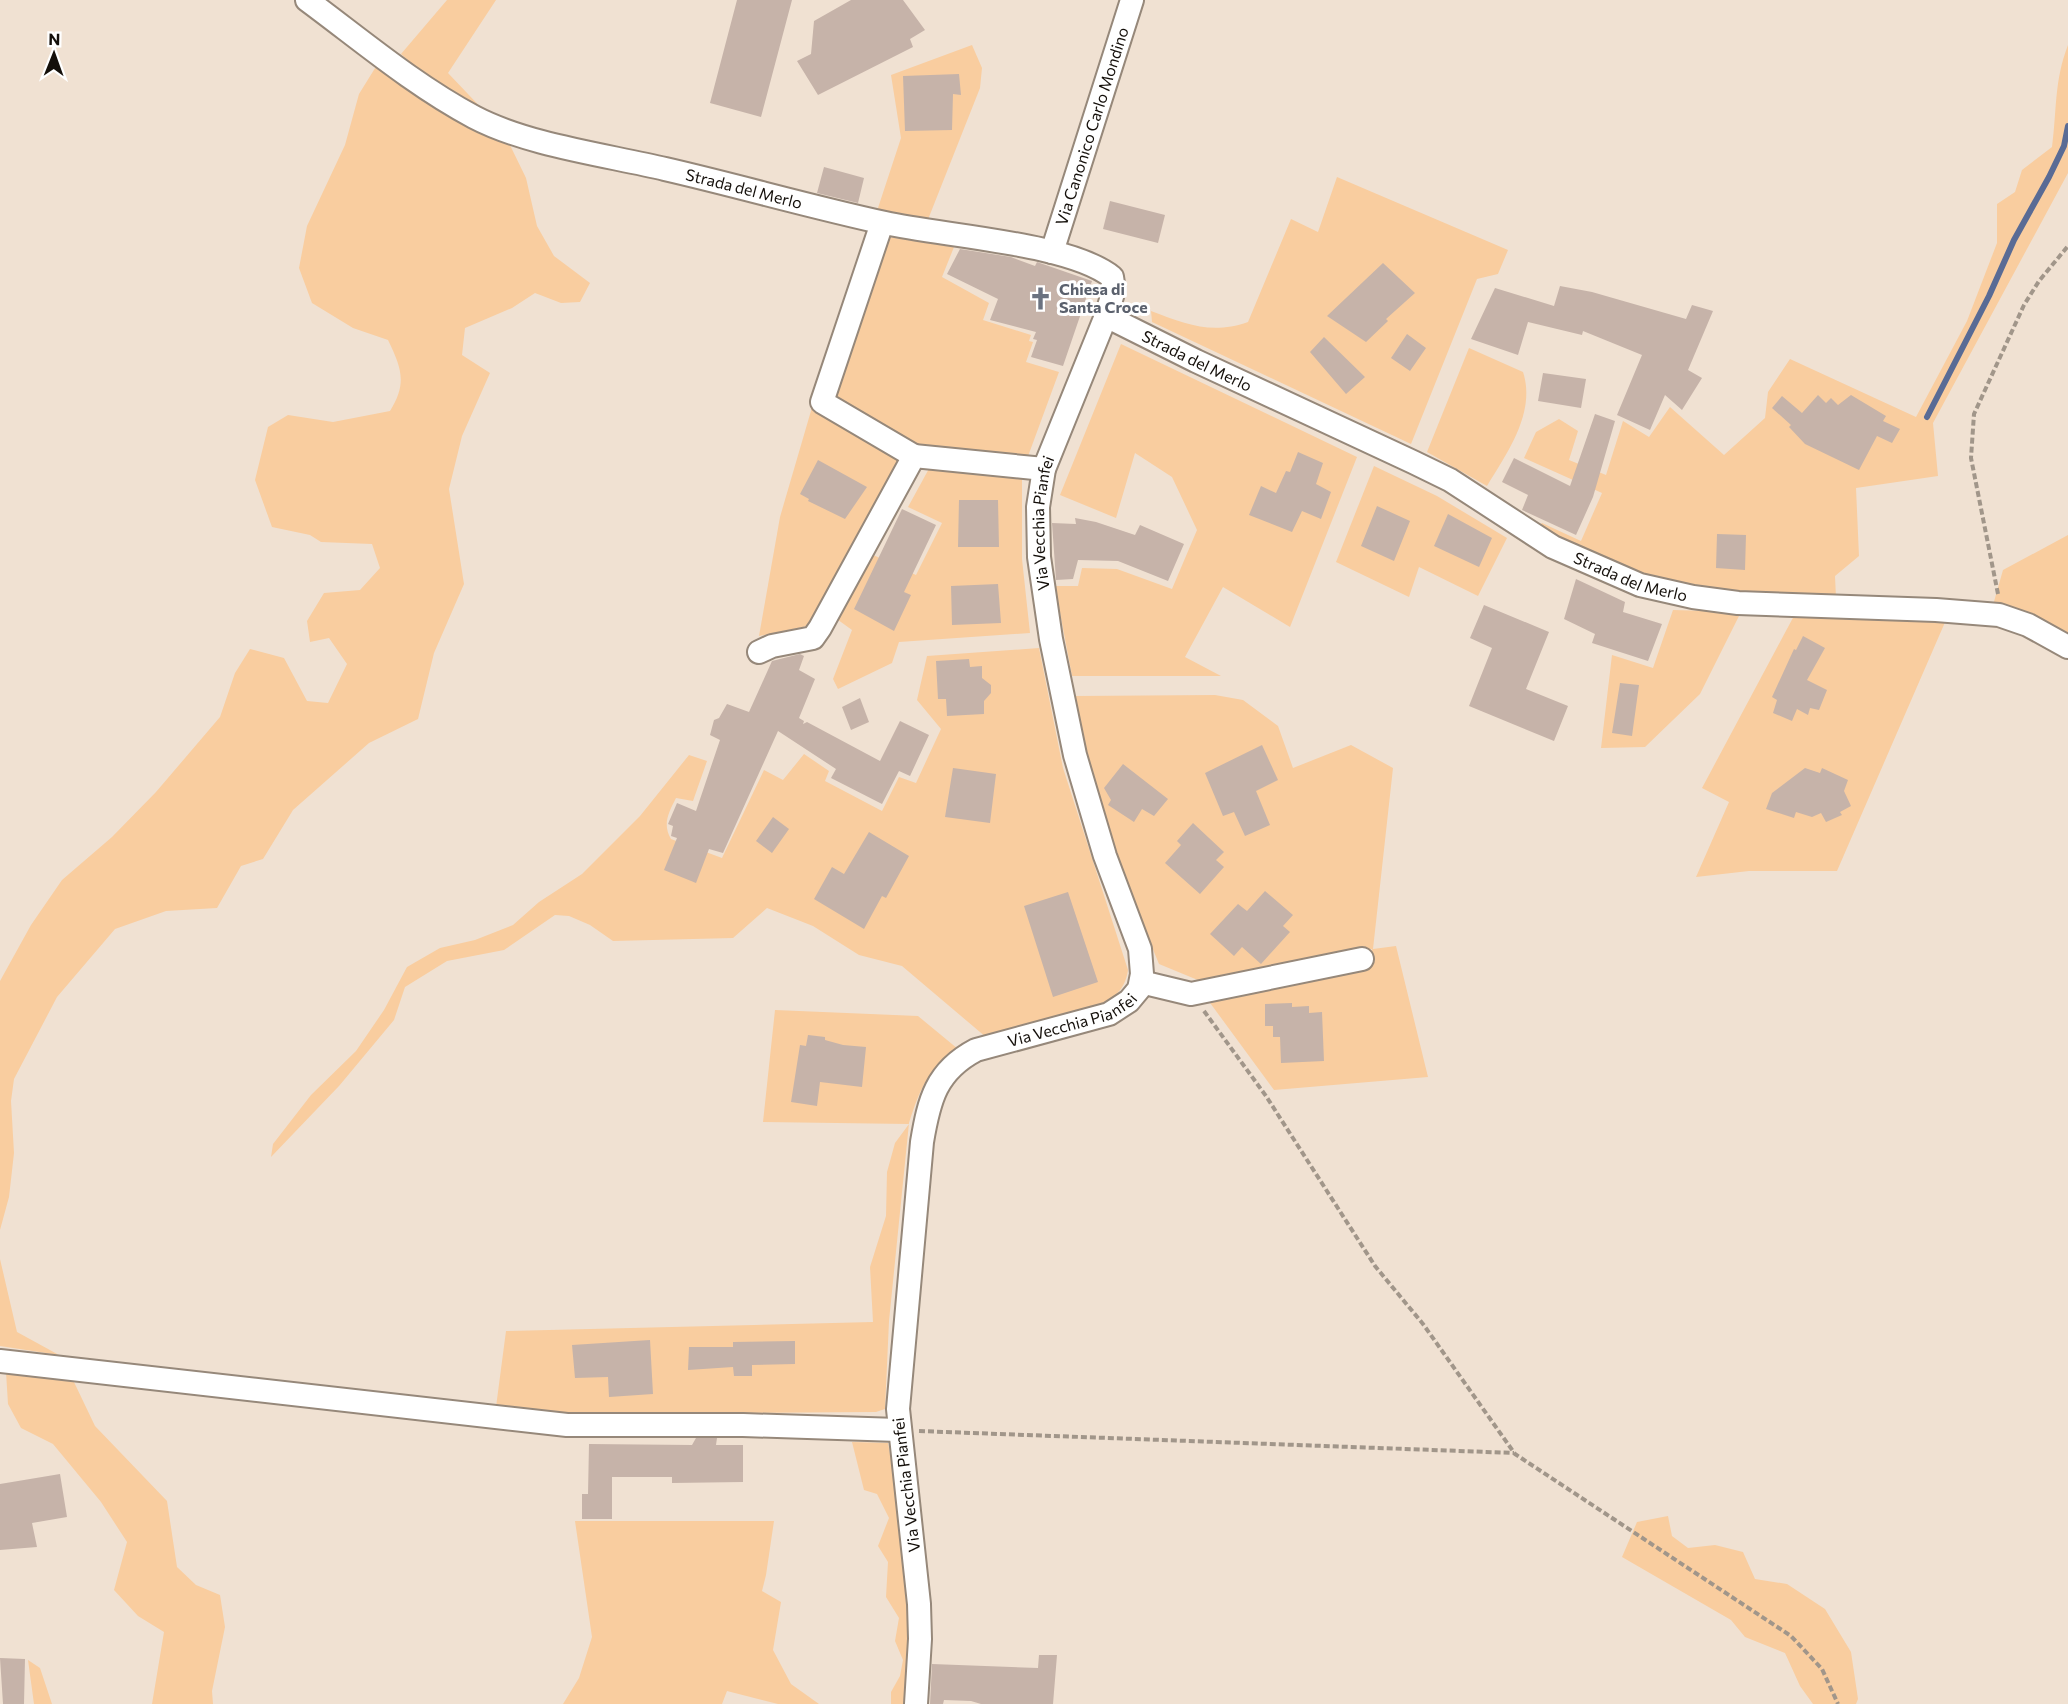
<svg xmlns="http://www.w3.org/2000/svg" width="2068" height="1704" viewBox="0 0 2068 1704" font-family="Commissioner,sans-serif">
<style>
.green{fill:#f9cd9f}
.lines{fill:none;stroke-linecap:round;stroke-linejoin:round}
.stream{stroke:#596b95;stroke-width:6}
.building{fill:#c6b3a9}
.minor-casing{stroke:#96887a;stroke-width:26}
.path{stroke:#a1968a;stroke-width:4;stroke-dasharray:6 3;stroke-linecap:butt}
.minor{stroke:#fff;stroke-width:22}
.labels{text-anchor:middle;stroke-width:6;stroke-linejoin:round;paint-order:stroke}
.street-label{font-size:16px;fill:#140f0a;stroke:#fff}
.worship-label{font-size:16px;font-weight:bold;fill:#5b616d;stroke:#fff;text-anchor:start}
</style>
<rect width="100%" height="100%" fill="#f0e1d2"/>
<path class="green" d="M447 0H496L448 73 487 114 421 72 401 54Z
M972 45 982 68 980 88 927 222 877 211 901 138 891 75Z
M2068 45V173L1933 423 1938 476 1856 488 1859 556 1835 576 1836 598 1720 594 1640 575 1536 528 1542 523 1581 541 1602 493 1524 458 1536 432 1559 419 1578 431 1569 460 1606 475 1623 421 1649 437 1670 407 1724 455 1765 418 1768 392 1790 359 1916 417 1967 321 1997 243V204L2015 192 2022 170 2052 147C2057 110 2054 81 2068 45Z
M377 65 508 141 526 178 537 226 554 256 590 283 580 302 561 303 535 293 512 308 465 328 462 355 490 373 462 436 449 489 464 584 434 653 418 719 369 743 293 810 263 859 241 866 217 908 166 911 115 929 57 997 14 1079 11 1101 14 1153 9 1197 0 1230V981L31 925 62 880 112 837 156 792 220 717 235 673 250 649 284 658 307 701 328 703 347 664 329 638 310 642 307 621 324 593 360 590 380 568 372 544 321 542 310 535 272 527 255 480 268 427 288 415 333 422 390 411C407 383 402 369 388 340L353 328 312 303 299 268 307 226 345 145 359 94Z
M1337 177 1508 250 1498 274 1477 279 1411 444 1152 322 1151 311C1186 324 1211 335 1248 322L1291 219 1318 232Z
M883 236 954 247 942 277 989 303 983 320 1031 335 1029 341 1033 342 1026 362 1059 372 1027 459 915 448 829 400Z
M1121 344 1357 457 1290 627 1223 587 1185 657 1221 676H1072L1055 586H1078L1082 568 1117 569 1172 589 1197 530 1172 477 1135 453 1116 518 1060 495Z
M1469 348 1523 372C1536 412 1508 452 1487 486L1427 452Z
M813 404 905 458 812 625 759 636 780 517Z
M931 465 1022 472V559L1030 633 899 642 892 663 838 689 833 679 852 630 834 617 869 553 916 575 942 523 908 507Z
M1374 466 1437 496 1507 538 1478 596 1419 567 1409 597 1336 562Z
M2068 535V634L1993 605 2003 570Z
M1673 610 1741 612 1700 694 1645 747 1601 748 1612 655 1653 668Z
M1795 614 1946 620 1837 871H1749L1696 877 1729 802 1702 788Z
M1039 648 1063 768 1128 970C1125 991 1113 999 1094 1008L987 1038 902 966 859 955 813 926 767 908 733 938 613 941 590 925 569 916 555 915 504 950 447 961 405 987 394 1020 339 1086 271 1157 273 1144 311 1095 356 1051 384 1010 407 967 440 948 475 940 513 925 539 902 582 874 640 816 689 755 707 761 693 801 676 798C669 812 662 824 671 839L722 858 764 770 783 780 804 754 829 771 825 781 882 811 899 777 916 783 941 729 917 700 927 656Z
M1215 695 1243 700 1278 726 1293 768 1351 745 1393 768 1373 949 1396 946 1428 1077 1274 1090 1205 996 1369 963 1372 949 1205 983 1159 964C1123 877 1091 788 1075 696Z
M775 1010 918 1016 958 1049C927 1070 920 1089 909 1123L889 1321 885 1409 876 1412 569 1414 496 1407 506 1331 873 1322 870 1267 886 1216 887 1172 895 1143 909 1124 763 1122Z
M0 1259 17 1332 59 1355 0 1346Z
M6 1372 73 1380 95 1426 167 1501 177 1567 196 1585 220 1595 225 1627 212 1691 213 1704H152L164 1632 138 1616 114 1590 127 1542 101 1502 53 1444 21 1428 8 1404Z
M852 1442 888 1443C897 1494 907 1546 910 1598 912 1633 908 1669 905 1704H891V1692L900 1676 903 1660 895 1641 899 1618 886 1597 888 1562 878 1546 889 1518 877 1494 864 1490Z
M1668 1516 1672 1536 1688 1548 1715 1545 1743 1552 1755 1579 1787 1584 1825 1609 1851 1652 1858 1699 1856 1704H1813L1800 1686 1785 1653 1745 1637 1731 1620 1622 1557 1637 1522Z
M575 1521H774L766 1575 762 1591 781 1602 773 1650 791 1684 819 1704H778L727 1691 722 1704H563L579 1678 592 1637Z
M28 1660 40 1668 52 1704H34Z"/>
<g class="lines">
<path class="stream" d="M1927 417 1989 296 2014 240 2049 177 2064 146 2068 126"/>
</g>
<path class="building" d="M737 0H792L761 117 710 103Z
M851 0H903L925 30 910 39 913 47 818 95 797 61 811 54 814 21Z
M959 74 961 95 953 94 952 130 905 131 903 76Z
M824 167 864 178 858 203 817 193Z
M1110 201 1165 215 1158 243 1103 229Z
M960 249 1011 257 1035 266 1037 262 1092 281 1063 366 1031 357 1037 340 1033 339 1036 332 990 320 998 299 947 274Z
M1383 263 1415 293 1386 319 1388 321 1366 342 1327 316Z
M1560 286 1592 292 1686 319 1692 305 1713 311 1688 370 1702 378 1682 410 1665 395 1650 430 1617 415 1642 355 1583 331 1582 335 1528 322 1518 355 1471 339 1495 288 1554 306Z
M1407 334 1426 348 1410 371 1391 358Z
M1324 337 1365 377 1346 394 1310 352Z
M1543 373 1586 379 1581 408 1538 401Z
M1818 395 1826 403 1831 398 1838 405 1851 395 1886 416 1883 421 1900 429 1892 443 1877 436 1859 470 1805 444 1789 427 1791 425 1772 408 1782 396 1802 413Z
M1595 414 1615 421 1593 497 1576 535 1522 510 1528 495 1502 482 1514 458 1570 486Z
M1298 452 1323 463 1316 484 1331 492 1321 519 1302 511 1292 532 1249 515 1261 486 1276 493 1286 471 1290 472Z
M818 460 867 487 845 519 808 501 809 499 800 494Z
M959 500H998L999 547H958Z
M1377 506 1410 521 1394 561 1361 546Z
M902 509 936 525 904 592 911 595 894 631 854 609Z
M1448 514 1492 538 1479 567 1434 546Z
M1075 518 1096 522 1135 535 1140 525 1184 544 1168 581 1118 561 1078 560 1073 579 1056 580 1052 523 1076 524Z
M1717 534 1746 535 1745 570 1716 568Z
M1576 579 1625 602 1623 612 1662 624 1648 661 1592 643 1595 634 1564 619Z
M998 584 1001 623 952 625 951 586Z
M1484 605 1549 632 1526 689 1568 706 1554 741 1469 706 1492 648 1470 638Z
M1803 636 1825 648 1807 680 1827 690 1819 710 1810 708 1808 715 1797 709 1792 721 1773 713 1777 700 1772 697 1794 649 1796 650Z
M800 654 804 656 799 670 815 679 799 718 804 721 803 724 807 722 880 761 900 721 929 735 910 776 899 771 882 804 831 778 836 769 778 731 723 853 709 849 696 883 664 870 677 838 671 836 673 826 668 824 677 803 696 811 720 740 710 735 714 720 719 718 727 704 749 712 772 661Z
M969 659 970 667 982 666V678L991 685V693L984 701V714L947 716 946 699H938L936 661Z
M1620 683 1639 685 1632 736 1612 733Z
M860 698 869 722 851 730 842 707Z
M1262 745 1278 780 1256 791 1270 825 1245 836 1234 812 1223 816 1205 773Z
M1123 764 1168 799 1154 816 1142 809 1134 822 1108 805 1111 800 1104 788Z
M953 768 996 774 990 823 945 817Z
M1805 768 1820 773 1822 768 1848 780 1844 791 1851 806 1840 812 1842 815 1826 822 1821 813 1812 817 1796 812 1794 818 1766 809 1772 793Z
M773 817 789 829 772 853 756 841Z
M1193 823 1224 852 1216 860 1224 867 1200 894 1165 863 1181 845 1177 841Z
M869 832 909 856 886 898 882 896 864 929 814 899 832 867 844 874Z
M1265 891 1293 915 1283 926 1290 932 1261 964 1242 947 1234 956 1210 934 1238 904 1247 911Z
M1068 892 1098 982 1053 997 1024 906Z
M1292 1003V1007L1309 1006V1013L1322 1012 1324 1061 1281 1063 1280 1037H1273V1026H1265V1004Z
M808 1035 825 1037V1040L843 1045 866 1047 862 1087 820 1082 817 1106 791 1102 800 1045 806 1046Z
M650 1340 653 1394 609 1397 608 1377 575 1378 572 1345Z
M795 1341V1364L752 1365V1376H734L733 1367 688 1370 689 1347H733V1342Z
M696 1438H717L716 1445H743V1482L672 1483V1477H612V1519H582V1494H588L589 1444 692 1445Z
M60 1474 67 1517 32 1523 37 1547 0 1550V1484Z
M1039 1655H1057L1053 1704H981L971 1701 944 1700 943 1704H930L932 1664 1038 1668Z
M0 1658 25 1659 24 1704H3Z"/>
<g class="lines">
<defs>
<g id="minor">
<path id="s1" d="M307 0C361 40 414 85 474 117 527 145 606 155 665 169 739 186 811 207 885 223 943 236 1070 243 1112 277L1114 290 1106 316 1196 361 1413 462 1450 480 1553 547 1640 585 1693 597 1738 603 1936 610 1999 615 2028 625 2068 647"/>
<path d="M882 223 822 402 914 456"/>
<path id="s2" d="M1052 252 1132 0"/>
<path d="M759 652 772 646 813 638 820 628 914 456 1044 469"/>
<path d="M1141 982 1191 994 1362 959"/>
<path d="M0 1361 567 1425H743L898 1430"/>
<path id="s3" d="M916 1704 920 1639 919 1604 898 1409 922 1142C929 1100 936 1071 976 1050L1109 1014 1129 1001 1139 989 1142 974 1140 949 1105 856 1075 755 1051 639 1039 557 1038 507 1044 469 1106 316"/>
</g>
</defs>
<use href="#minor" class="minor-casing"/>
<path class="path" d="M1998 594 1971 458 1974 414 2024 305 2039 281 2068 246
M1204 1011 1266 1096 1375 1266 1423 1324 1515 1454 1791 1636 1822 1669 1838 1704
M919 1431 1514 1453"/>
<use href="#minor" class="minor"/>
</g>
<defs>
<symbol id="church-bare" viewBox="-9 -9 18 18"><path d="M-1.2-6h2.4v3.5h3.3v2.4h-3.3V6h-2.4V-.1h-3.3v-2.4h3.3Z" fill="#6b7280" stroke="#fff" stroke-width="2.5" paint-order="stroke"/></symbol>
</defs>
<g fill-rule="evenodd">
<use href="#church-bare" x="1024" y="282" width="33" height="33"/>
</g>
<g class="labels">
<g class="street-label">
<text dy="6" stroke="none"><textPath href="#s2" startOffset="132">Via Canonico Carlo Mondino</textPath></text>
<text dy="6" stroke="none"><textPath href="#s1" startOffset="484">Strada del Merlo</textPath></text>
<text dy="6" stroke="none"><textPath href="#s1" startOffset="1006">Strada del Merlo</textPath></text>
<text dy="6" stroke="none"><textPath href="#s3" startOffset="1334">Via Vecchia Pianfei</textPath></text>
<text dy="6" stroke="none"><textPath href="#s1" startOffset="1492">Strada del Merlo</textPath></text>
<text dy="6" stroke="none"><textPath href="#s3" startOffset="777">Via Vecchia Pianfei</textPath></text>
<text transform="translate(906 1485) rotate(-97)" y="6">Via Vecchia Pianfei</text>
</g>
<g class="worship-label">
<text x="1059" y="295">Chiesa di<tspan x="1059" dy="18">Santa Croce</tspan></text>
</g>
</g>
<g transform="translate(54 54) rotate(1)" stroke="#ffffff" stroke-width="4.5" paint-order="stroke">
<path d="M0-4.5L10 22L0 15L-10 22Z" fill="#140f0a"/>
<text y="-9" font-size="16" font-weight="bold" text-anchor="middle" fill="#140f0a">N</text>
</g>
</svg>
